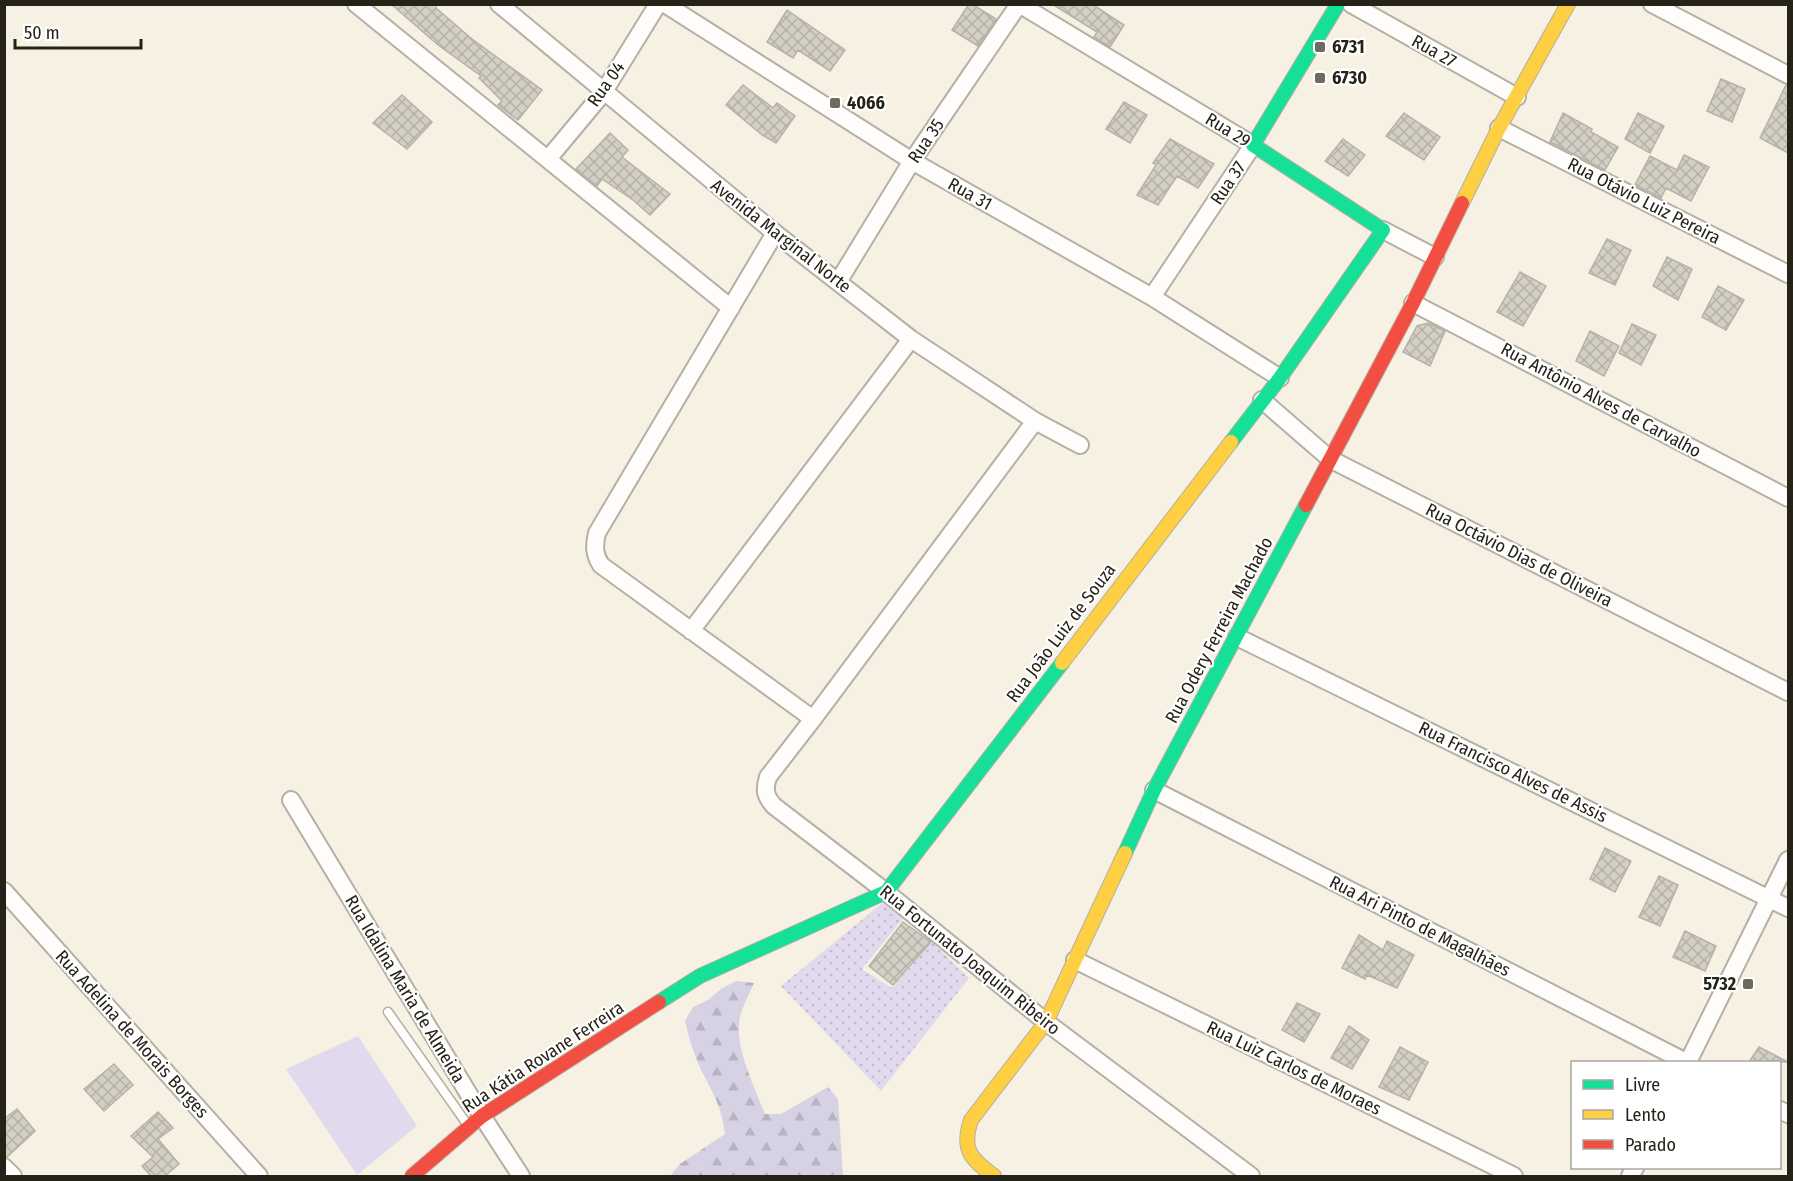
<svg xmlns="http://www.w3.org/2000/svg" width="1793" height="1181" viewBox="0 0 1793 1181" font-family="'Fira Sans Condensed',sans-serif">
<style>
.grass{fill:#e1daee}
.forest{fill:url(#forest-firs)}
.garden{fill:url(#garden-dots)}
.building{fill:url(#building-cross-hatch);stroke:#b6b2a7;stroke-width:1.5}
.lines{fill:none;stroke-linecap:round;stroke-linejoin:round}
.lane-casing{stroke:#b4b0a5;stroke-width:11}
.street-casing{stroke:#b4b0a5;stroke-width:20}
.fast-casing{stroke:#b4b0a5;stroke-width:16}
.slow-casing{stroke:#b4b0a5;stroke-width:16}
.jam-casing{stroke:#b4b0a5;stroke-width:16}
.lane{stroke:#fefdfb;stroke-width:8}
.street{stroke:#fefdfb;stroke-width:16}
.fast{stroke:#16e098;stroke-width:14}
.slow{stroke:#ffcf43;stroke-width:14}
.jam{stroke:#f24e42;stroke-width:14}
.poi-dot{fill:#6e6a5f;stroke:#fff;stroke-width:2}
.labels{text-anchor:middle;stroke-width:4.5;stroke-linejoin:round;paint-order:stroke}
.poi-label{font-size:18px;font-weight:bold;fill:#252218;stroke:#fff;text-anchor:start}
.street-label{font-size:18px;fill:#252218;stroke:#fff}
</style>
<defs>
<pattern id="forest-firs" width="22" height="20" patternUnits="userSpaceOnUse" patternTransform="scale(1.5)"><rect width="22" height="20" fill="#d7d1e4"/><path d="M5 1l3.5 6h-7zM16 11l3.5 6h-7z" fill="#b8b3c3"/></pattern>
<pattern id="garden-dots" width="8" height="8" patternUnits="userSpaceOnUse" patternTransform="scale(1.5)"><rect width="8" height="8" fill="#e1daee"/><path d="M2 2h.1M6 6h.1" fill="none" stroke="#c1bbcb" stroke-width="1.8" stroke-linecap="round"/></pattern>
<pattern id="building-cross-hatch" width="8" height="8" patternUnits="userSpaceOnUse" patternTransform="scale(1.5)"><rect width="8" height="8" fill="#d3cfc4"/><path d="M0 0l8 8M0 8l8-8" fill="none" stroke="#b5b1a8"/></pattern>
</defs>
<rect width="100%" height="100%" fill="#f6f1e2"/>
<path class="grass" d="M358 1036 417 1126 357 1175 286 1069Z"/>
<path class="forest" d="M736 981 754 983C750 993 744 1003 741 1013 732 1043 754 1086 765 1114H781L828 1087 838 1099 843 1176H670L680 1164 725 1134C721 1099 708 1088 696 1058 691 1046 688 1034 685 1021L693 1007 708 1000 721 989Z"/>
<path class="garden" d="M886 900 905 916 862 969 892 988 932 942 969 978 881 1091 781 986Z"/>
<path class="building" d="M391 4H436V8L472 39 542 90 518 120 498 105 502 101 479 78 481 76 438 45Z
M969 4H972L996 19 978 46 952 30Z
M1052 4H1092L1124 25 1110 47 1094 37 1097 32Z
M787 10 845 50 830 71 798 50 793 58 767 42Z
M1721 79 1745 89 1732 122 1707 111Z
M743 85 773 108 777 103 795 116 776 143 762 135 726 105Z
M1786 85H1788V153L1760 138Z
M402 95 432 122 407 149 373 123Z
M1124 102 1147 115 1130 143 1106 129Z
M1404 113 1440 137 1424 160 1386 136Z
M1563 113 1592 129 1591 132 1618 147 1605 170 1550 142Z
M1638 113 1664 126 1650 153 1625 139Z
M610 133 628 150 622 157 670 194 650 215 633 200 602 179 597 186 576 169Z
M1170 139 1214 164 1198 188 1177 176 1158 205 1137 195 1156 165 1153 163Z
M1343 139 1365 155 1348 176 1325 161Z
M1684 155 1709 167 1691 201 1666 188 1661 198 1635 185 1650 156 1677 170Z
M1607 239 1631 250 1615 285 1589 273Z
M1667 257 1692 269 1678 300 1653 286Z
M1520 272 1546 286 1523 326 1497 312Z
M1718 286 1744 300 1726 330 1702 317Z
M1428 323 1445 331 1430 366 1403 352 1417 326Z
M1632 324 1656 335 1641 365 1619 353Z
M1590 331 1619 346 1604 376 1576 361Z
M1605 848 1631 861 1615 892 1590 879Z
M1659 876 1678 885 1660 926 1639 917Z
M903 922 931 942 893 985 869 966Z
M1685 931 1716 946 1705 971 1673 957Z
M1359 935 1383 950 1387 941 1414 955 1397 988 1367 975 1365 979 1342 968Z
M1297 1003 1320 1014 1304 1042 1282 1030Z
M1349 1026 1369 1040 1352 1069 1331 1058Z
M1400 1047 1428 1062 1409 1100 1379 1087Z
M1759 1047 1788 1062H1749Z
M114 1064 133 1085 104 1111 84 1089Z
M17 1109 35 1131 7 1157H4V1119Z
M158 1112 173 1128 158 1139 179 1164 165 1176H151L142 1166 153 1157 131 1136Z"/>
<g class="lines">
<defs>
<path id="lane" d="M388 1012 467 1124"/>
<path id="street" d="M356 4 731 308
M499 4 775 233 911 339 1035 421 1080 445
M665 4 912 161 1152 297 1280 378
M1019 4 1253 145 1152 297
M1351 4 1517 97
M1652 4 1788 75
M1499 128 1788 274
M548 159 603 93 658 4
M1383 230 1435 257
M775 233 597 533C594 546 594 554 601 565L813 719
M838 282 912 161 1019 4
M1413 303 1788 498
M1262 400 1330 459 1788 692
M1035 421 813 719 768 777C764 790 765 796 774 806L886 892 1046 1022 1251 1176
M691 631 911 339
M1237 637 1788 908
M1154 790 1686 1062
M291 800 482 1116 521 1176
M4 891 259 1176
M1075 960 1514 1176
M1688 1062 1788 860
M1780 1110 1788 1114
M4 1167 13 1176
M1630 1176 1635 1168"/>
<path id="fast" d="M1231 442 1280 378 1383 230 1253 145 1338 4
M1125 853 1154 790 1306 505
M659 1002 700 976 886 892 1062 663"/>
<path id="slow" d="M1462 203 1499 128 1568 4
M1062 663 1231 442
M994 1176C971 1159 961 1150 971 1120L1046 1022 1125 853"/>
<path id="jam" d="M1306 505 1413 303 1462 203
M412 1176 482 1116 659 1002"/>
</defs>
<use href="#lane" class="lane-casing"/>
<use href="#street" class="street-casing"/>
<use href="#fast" class="fast-casing"/>
<use href="#slow" class="slow-casing"/>
<use href="#jam" class="jam-casing"/>
<use href="#lane" class="lane"/>
<use href="#street" class="street"/>
<use href="#fast" class="fast"/>
<use href="#slow" class="slow"/>
<use href="#jam" class="jam"/>
</g>
<g class="poi-dot">
<rect x="1314" y="41" width="12" height="12" rx="3"/>
<rect x="1314" y="72" width="12" height="12" rx="3"/>
<rect x="829" y="97" width="12" height="12" rx="3"/>
<rect x="1742" y="978" width="12" height="12" rx="3"/>
</g>
<g class="labels">
<g class="poi-label">
<text x="1332" y="53">6731</text>
<text x="1332" y="84">6730</text>
<text x="847" y="109">4066</text>
<text x="1736" y="990" text-anchor="end">5732</text>
</g>
<g class="street-label">
<text transform="translate(1434 51) rotate(29)" y="6">Rua 27</text>
<text transform="translate(606 84) rotate(-55)" y="6">Rua 04</text>
<text transform="translate(1228 130) rotate(31)" y="6">Rua 29</text>
<text transform="translate(926 141) rotate(-56)" y="6">Rua 35</text>
<text transform="translate(1228 183) rotate(-56)" y="6">Rua 37</text>
<text transform="translate(970 194) rotate(29)" y="6">Rua 31</text>
<text transform="translate(1644 201) rotate(27)" y="6">Rua Otávio Luiz Pereira</text>
<text transform="translate(781 236) rotate(38)" y="6">Avenida Marginal Norte</text>
<text transform="translate(1601 400) rotate(28)" y="6">Rua Antônio Alves de Carvalho</text>
<text transform="translate(1519 555) rotate(27)" y="6">Rua Octávio Dias de Oliveira</text>
<text transform="translate(1219 630) rotate(-62)" y="6">Rua Odery Ferreira Machado</text>
<text transform="translate(1061 633) rotate(-53)" y="6">Rua João Luiz de Souza</text>
<text transform="translate(1513 772) rotate(26)" y="6">Rua Francisco Alves de Assis</text>
<text transform="translate(1420 926) rotate(27)" y="6">Rua Ari Pinto de Magalhães</text>
<text transform="translate(970 960) rotate(39)" y="6">Rua Fortunato Joaquim Ribeiro</text>
<text transform="translate(405 989) rotate(59)" y="6">Rua Idalina Maria de Almeida</text>
<text transform="translate(132 1034) rotate(48)" y="6">Rua Adelina de Morais Borges</text>
<text transform="translate(543 1057) rotate(-33)" y="6">Rua Kátia Rovane Ferreira</text>
<text transform="translate(1294 1068) rotate(26)" y="6">Rua Luiz Carlos de Moraes</text>
</g>
</g>
<rect width="1793" height="1181" fill="none" stroke="#252218" stroke-width="12"/>
<rect x="1571" y="1061" width="210" height="108" fill="#ffffff" stroke="#a8a7a3" stroke-width="1.5"/>
<rect x="1583" y="1080" width="30" height="9" fill="#16e098" stroke="#a8a7a3" stroke-width="1.5"/>
<text x="1625" y="1091" font-size="18" fill="#252218">Livre</text>
<rect x="1583" y="1110" width="30" height="9" fill="#ffcf43" stroke="#a8a7a3" stroke-width="1.5"/>
<text x="1625" y="1121" font-size="18" fill="#252218">Lento</text>
<rect x="1583" y="1140" width="30" height="9" fill="#f24e42" stroke="#a8a7a3" stroke-width="1.5"/>
<text x="1625" y="1151" font-size="18" fill="#252218">Parado</text>
<path d="M15 39v9h126v-9" fill="none" stroke="#252218" stroke-width="3"/>
<text x="24" y="39" font-size="18" fill="#252218" stroke="#ffffff" stroke-width="4.5" paint-order="stroke">50 m</text>
</svg>
